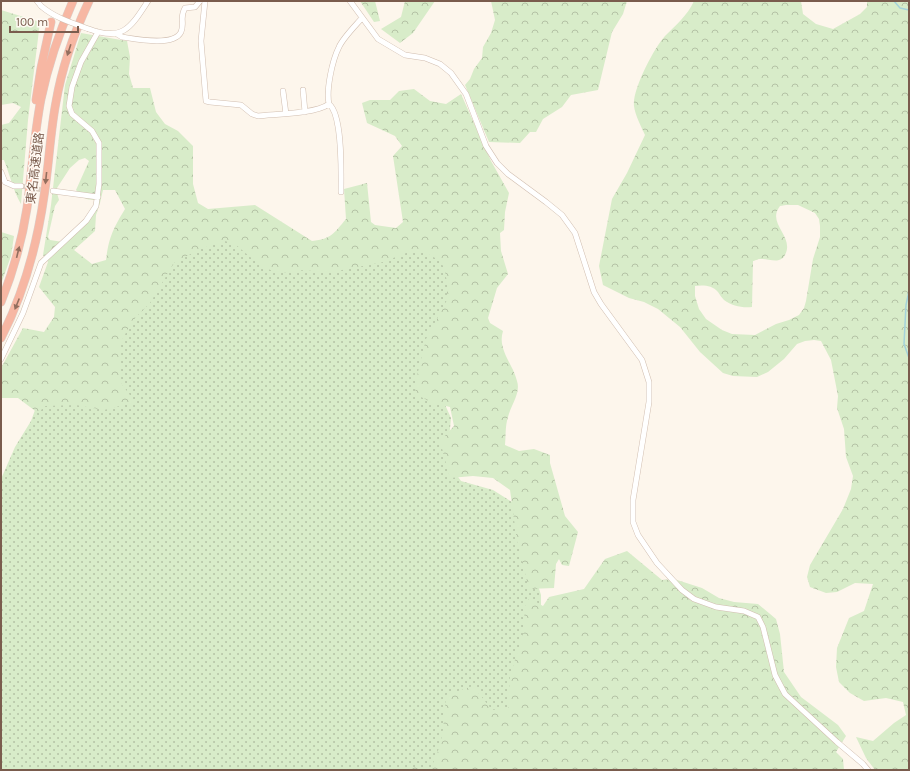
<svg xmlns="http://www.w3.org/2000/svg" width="910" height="771" viewBox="0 0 910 771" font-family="Karla,'Noto Sans JP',sans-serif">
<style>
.grass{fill:url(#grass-dots)}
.forest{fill:url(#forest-crowns);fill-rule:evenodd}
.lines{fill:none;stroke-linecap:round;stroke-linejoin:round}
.stream{stroke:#a5d3da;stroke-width:1.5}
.minor-tunnel{stroke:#dcd0c4;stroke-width:5;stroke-dasharray:5 2.5;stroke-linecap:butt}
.minor-casing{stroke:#d1beb0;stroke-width:6}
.highway-casing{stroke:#dad1cd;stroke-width:9}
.minor{stroke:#fff;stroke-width:5}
.highway{stroke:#f7b7a3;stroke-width:8}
.minor-bridge-casing{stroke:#d1beb0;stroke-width:6;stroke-linecap:butt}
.minor-bridge{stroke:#fff;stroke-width:5}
.oneway{fill:#936e5e}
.labels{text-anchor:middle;stroke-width:3;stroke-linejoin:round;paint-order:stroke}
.street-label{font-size:12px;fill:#7a5c4d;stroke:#fffaf3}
</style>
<defs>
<pattern id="grass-dots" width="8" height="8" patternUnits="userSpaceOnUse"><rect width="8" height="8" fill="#d8ecc9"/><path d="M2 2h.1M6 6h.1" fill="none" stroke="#b4c2a5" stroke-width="1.8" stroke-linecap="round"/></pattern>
<pattern id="forest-crowns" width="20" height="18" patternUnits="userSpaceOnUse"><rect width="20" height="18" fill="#d8ecc9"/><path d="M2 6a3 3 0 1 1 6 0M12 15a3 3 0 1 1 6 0" fill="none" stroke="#b4c2a5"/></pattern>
</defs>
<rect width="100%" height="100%" fill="#fdf6ec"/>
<path class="grass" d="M225 236 265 244H426L459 266 438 389 451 418 447 461 461 481 493 490 517 505 525 543 541 595V623L521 698 431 770H1V479L15 447 31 421 39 399 112 353 177 246Z"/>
<path class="forest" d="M360 1H375L380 21 374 22Z
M405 1H435L413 33 400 43 381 29 401 17Z
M491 1H627L623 14 612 32 598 90 571 95 562 107 543 119 536 132H530L520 143 489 142 465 85 470 79 474 69 482 58 483 47 491 33 495 20Z
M694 1H801L803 14 816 24 833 29 860 14 867 7V1H909V770H875L866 758 856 737 873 741 894 723 906 715 903 702 886 698 864 701 850 693 839 682 836 667 837 648 849 618 864 611 873 584 855 583 837 592 826 593 810 587 807 577 810 565 843 509 851 489 853 476 846 457 844 429 837 408 838 396 831 360 821 341 814 340 805 341 797 344 784 359 768 372 757 377 733 376 723 373 700 352 680 327 658 309 644 302 629 298 603 285 599 266 612 199 627 173 645 135C641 126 635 115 634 106 632 90 654 48 665 36 675 26 688 15 694 1ZM786 205H798L815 213 819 219 820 226V237L813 259 806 301 804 308 799 315 789 320 776 324 755 335 732 334 722 330 706 319 699 309 695 296V286C703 285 712 285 718 292 720 295 722 298 724 300 732 306 742 308 752 307L753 261C754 261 759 259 759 259 768 258 780 265 785 255 795 236 766 224 780 206Z
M1 10 40 22 28 120 21 204C13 191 10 175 4 160H1V125L9 123 21 107 13 103 1 105Z
M81 33 127 41 130 57 129 74 133 88H150L156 112 165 124 178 131 193 146V184L198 203 208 209 255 205 312 241C332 239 334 233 346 219L344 189 367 183 371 222 375 225 396 228 403 222 393 156 402 146 395 136 367 123 362 103 370 100H390L399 91 414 89 430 101 446 104 461 94 491 161 509 193 505 212 504 230 500 233 501 251 508 274 497 288 488 318 490 323 503 331C497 349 513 364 517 381 521 393 511 405 508 417 505 426 506 436 505 445L519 451 534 449 550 455V463L565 516 578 532 569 566 562 565 559 559 556 564 554 588 529 589 517 541 510 490 493 478 473 476 450 478 440 441 454 426 450 407 433 403 415 394 417 376 426 339 447 300V282L444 267 437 259 426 253H406L383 262 332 272 298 270 289 273 272 271 256 262 235 244 225 241 200 249 174 263 150 303 132 321 119 346 121 383 135 402 104 410 76 405 45 406 38 413 18 398H1V368L23 328 44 332 54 317 55 307 39 287 48 262 43 255 51 205 65 85ZM85 158 89 161 76 190C81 197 86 200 94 200L95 205 84 226 63 242 50 240 48 237 55 206 59 200 57 193V188L70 168 79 160ZM103 190H115L125 209C113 229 109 237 106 260L92 264 74 250 95 231 96 215 100 203Z
M1 232 14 236 11 256 1 284Z
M627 551 662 580 674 579 702 588 719 598 734 602 758 604 776 619 780 634 784 672 801 697 838 725 846 736 836 752 843 759 844 770H403L407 767H431C444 744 444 720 446 695L473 686 492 710 508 708 510 676 525 628 524 608 529 598 543 606 549 597 584 589 605 559Z"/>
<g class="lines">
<path class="stream" d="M894 1 900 8 909 10
M909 82V91
M909 291 906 305 904 344 909 358"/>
<path class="minor-tunnel" d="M21 186 48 191"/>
<defs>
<path id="minor" d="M37 1 41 6
M205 1 201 41 206 101 210 102 241 105 252 114 258 116C276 114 315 114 329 104
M350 1 378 39 405 55 425 58 440 64 451 73 466 94 486 146 497 163 508 174 546 202 562 215 575 233 594 292 601 304 642 360 649 382V402L633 500V522L638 535 657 563 682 590 694 599 716 607 744 611 758 617 763 627 775 675 785 694 837 742 863 764 868 770
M89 29C123 42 131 27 148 1
M117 34 122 37C135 39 174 47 181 32 185 22 179 18 185 8L195 7 200 1
M303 90 305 112
M283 91 286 114
M1 172 5 182 14 186H21
M53 191 98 197
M341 192C341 174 343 115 329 104 326 90 332 61 339 47 343 38 355 26 362 18
M1 359 23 313 41 263 86 221 96 206 99 184V143L92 131 72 114 69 106 72 87 81 62 98 32"/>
<path id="highway" d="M36 100 41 68 51 22
M1 302C13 272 22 241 27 208 32 172 34 135 41 99 48 65 59 33 73 1
M1 338C24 293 37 245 44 196 49 165 50 133 56 102 62 67 74 33 89 1"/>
</defs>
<use href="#minor" class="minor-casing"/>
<use href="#highway" class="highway-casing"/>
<use href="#minor" class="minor"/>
<use href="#highway" class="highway"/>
<defs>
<path id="minor-bridge" d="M41 6C55 18 72 23 89 29"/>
</defs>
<use href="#minor-bridge" class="minor-bridge-casing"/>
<use href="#minor-bridge" class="minor-bridge"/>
</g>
<defs><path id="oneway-solid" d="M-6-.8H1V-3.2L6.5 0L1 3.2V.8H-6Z"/></defs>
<g class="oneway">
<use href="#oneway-solid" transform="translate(69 50) rotate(108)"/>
<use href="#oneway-solid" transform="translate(46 178) rotate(96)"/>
<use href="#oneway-solid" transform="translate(18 252) rotate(-76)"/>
<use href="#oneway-solid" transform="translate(17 304) rotate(112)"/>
</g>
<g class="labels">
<g class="street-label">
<text transform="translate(35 168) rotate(-83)" y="4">東名高速道路</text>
</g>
</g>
<rect width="910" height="771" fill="none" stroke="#7a5c4d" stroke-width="4"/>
<path d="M10 26v6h68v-6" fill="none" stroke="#7a5c4d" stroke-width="2"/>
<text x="16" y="26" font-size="12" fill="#7a5c4d" stroke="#fffaf3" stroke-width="3" paint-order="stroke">100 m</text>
</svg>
